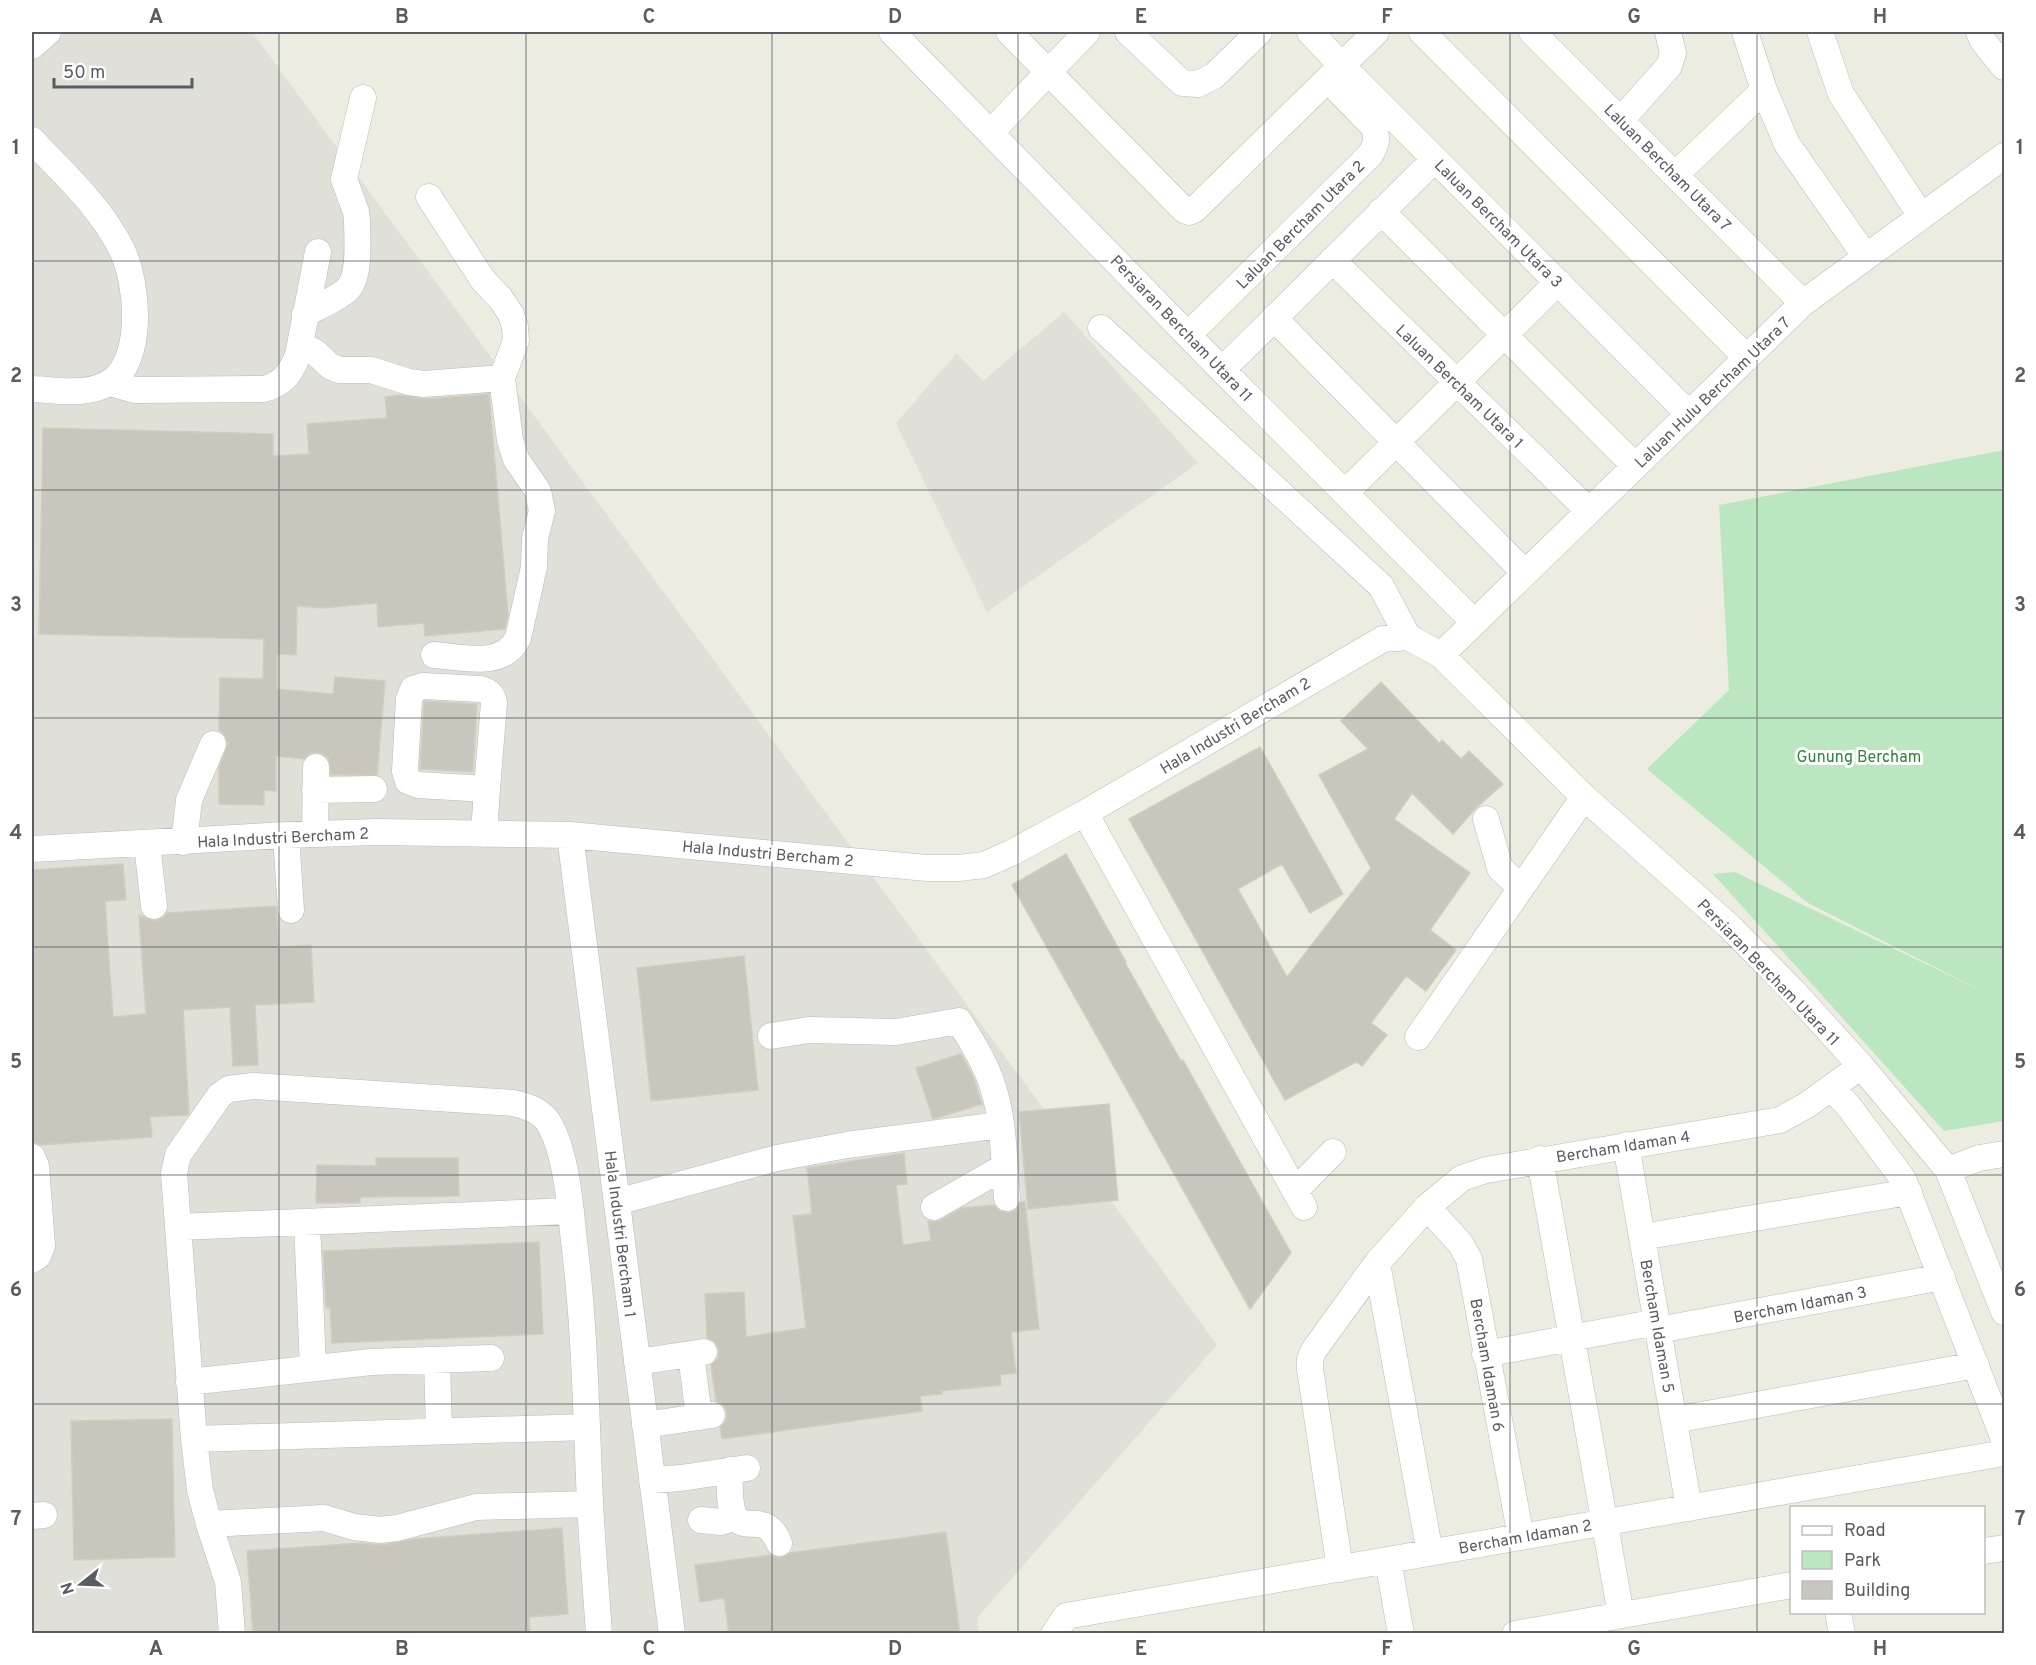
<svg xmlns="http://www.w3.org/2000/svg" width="2036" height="1665" viewBox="0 0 2036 1665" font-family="Overpass,sans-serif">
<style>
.industrial{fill:#e0dfd8}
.green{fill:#bbe7c0}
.building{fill:#c8c6bd;stroke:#d2cebe;stroke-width:1.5}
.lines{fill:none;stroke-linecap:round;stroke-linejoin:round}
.minor-casing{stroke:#b8bac0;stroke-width:27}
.minor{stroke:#fff;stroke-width:26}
.grid{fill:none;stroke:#595c62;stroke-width:1.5;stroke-opacity:0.55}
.labels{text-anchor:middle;stroke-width:6;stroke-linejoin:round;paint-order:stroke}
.street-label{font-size:16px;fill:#595c62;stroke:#fff}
.park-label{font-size:16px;fill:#2e843d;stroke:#fff}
.neatline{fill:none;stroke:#595c62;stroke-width:2}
.grid-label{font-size:20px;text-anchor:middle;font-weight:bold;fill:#595c62}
</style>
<rect width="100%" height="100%" fill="#edece0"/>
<path class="industrial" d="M32 32H252L1217 1345 977 1618 979 1633 32 1634Z
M1064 312 1198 463 987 612 896 423 957 353 983 381Z"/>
<path class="green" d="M2004 450V1121L1944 1131 1713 874 1735 872 1984 992 1808 903 1647 769 1729 690 1719 505Z"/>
<path class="building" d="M489 394 508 615 505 629 425 636 424 623 378 627 377 603 323 608 297 606 296 655 277 654V689L333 694 335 677 385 681 377 775H331L329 759 323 754 317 752 309 754 304 759 276 756V791L264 790V805L219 804V768L228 743 225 736 219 730 220 678 263 679 264 639 39 634 43 428 273 434V456L309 454 307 424 387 418 385 397 402 395 425 399Z
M1381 682 1439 743 1442 740 1461 759 1469 751 1503 784 1476 808 1453 834 1412 793 1394 819 1470 873 1430 930 1456 950 1426 991 1406 976 1371 1023 1387 1035 1362 1066 1356 1062 1285 1100 1129 819 1260 747 1343 894 1310 913 1282 864 1238 889 1287 977 1371 868 1319 775 1368 749 1341 721Z
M424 701 477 704 473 772 420 769Z
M1066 854 1126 962 1125 963 1181 1061 1183 1060 1291 1253 1250 1309 1012 885Z
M123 864 126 900 105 901 113 1017 146 1014 139 915 155 921 162 918 167 913 276 906 279 947 311 945 314 1002 255 1005 258 1065 233 1066 230 1007 183 1010 189 1113 188 1115 150 1117 152 1137 40 1145 32 1142V870Z
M744 956 758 1090 651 1101 637 968Z
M961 1054 973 1076 982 1104 933 1119 916 1068Z
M1109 1104 1118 1200 1028 1209 1019 1112Z
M904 1153 907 1184 896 1185 903 1245 931 1241 928 1221 935 1222 941 1220 962 1208 994 1205 1000 1211 1009 1213 1016 1210 1021 1202H1025L1039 1329 1011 1332 1016 1373 1000 1375 1001 1385 942 1391V1394L920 1396 922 1411 722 1439 720 1427 726 1421 727 1413 723 1405 716 1401 711 1365 718 1358 719 1350 715 1342 707 1338 705 1294 744 1292 746 1337 806 1328 793 1216 812 1214 807 1168Z
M376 1158H458L459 1196 360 1197V1203H316L317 1165 376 1166Z
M539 1242 543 1334 332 1343 330 1308H326L323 1251Z
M172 1419 175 1557 74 1560 71 1421Z
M562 1528 568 1614 529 1617 530 1634H253L247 1551 361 1543 382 1545 414 1539Z
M946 1532 960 1634H729L724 1598 700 1602 695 1565 771 1555 779 1558 790 1553Z"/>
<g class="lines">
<defs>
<path id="minor" d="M892 32 1222 370 1474 622
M1009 32 1184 210 1189 212 1194 210 1376 32
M1128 32 1182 83 1198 84 1214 76 1259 32
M1310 32 1342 66 1689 414
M1422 32 1747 358
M1532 32 1803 303
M1745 32 1764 90 1787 144 1866 257
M1820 32 1841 94 1921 216
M1979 32 1983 41 2004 67
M32 46 48 32
M1621 120 1669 66 1673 53 1668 32
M991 132 1087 32
M32 140C64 174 101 207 122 250 138 283 145 361 109 383 87 396 55 390 32 389
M1675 175 1764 90
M429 197 483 280 500 298 511 314 515 327 516 340 502 378 510 440 516 459 538 491 542 511 535 538 534 567 518 638C503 669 463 657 434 655
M1381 211 1635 466
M1332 260 1589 511
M305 314C317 307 337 299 347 290 361 276 357 239 357 220L356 212 344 179 363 98
M1274 318 1525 573
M1101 328 1381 586 1408 637
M1188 335 1370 155C1376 145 1378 139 1374 127L1328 80
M300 345 315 352 330 366 339 370H371L409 382 424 384 502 378
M1222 370 1435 159
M110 383 135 390 264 389C283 384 291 373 298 355L318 252
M1346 492 1558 282
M1441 655 1803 303 2004 156
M315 790 374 789
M1085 813 1304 1207
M1486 819 1500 868 1521 888
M315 834 316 767
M484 834 487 789 494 703C493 695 489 691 481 689L423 686 413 689 409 699 405 771 408 781 418 785 487 789
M286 835 291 910
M570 835 672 1634
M184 842 189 800 213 744
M147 844 154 906
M32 849 286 835 376 832 570 835 927 868H959L984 865 1013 852 1085 813 1383 639 1408 637 1441 655 1584 797 1730 927 1793 991 1861 1066 1948 1170 2004 1312
M771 1036 809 1030 896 1032 959 1021C972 1042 986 1064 993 1087 1004 1122 1004 1161 1007 1198
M1418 1037 1584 797
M1832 1088 1850 1108 1903 1179 2004 1439
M1626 1145 1689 1508
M32 1157 36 1166 42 1246 38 1256 32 1260
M1540 1159 1621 1615
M1948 1170 1979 1158 2004 1154
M1295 1191 1333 1152
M617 1202 777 1158 847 1145 1000 1125
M934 1207 1004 1167
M1427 1207 1460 1243 1469 1259 1521 1537
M307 1222 313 1368
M179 1227 571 1211
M1642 1237 1909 1192
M1377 1263 1430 1553
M1659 1330 1942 1277
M691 1354 699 1417
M1485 1354 1657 1322
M437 1360 439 1430
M637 1362 704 1352
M189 1382 371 1362 491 1358
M1674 1420 1976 1365
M645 1425 712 1415
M194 1439 587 1427
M730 1470C730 1483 728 1505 735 1517 745 1533 767 1511 779 1543
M652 1480 681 1478 747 1468
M32 1516 44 1515
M701 1520 721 1522 735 1517
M209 1524 324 1518 354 1527 380 1530 397 1528 476 1507 590 1504
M1984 1551 2004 1548
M1388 1560 1401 1634
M1340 1569 1310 1369V1359L1314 1350 1377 1263 1427 1207 1462 1178 1486 1170 1780 1120 1807 1105 1861 1066
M1838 1612 1842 1634
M232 1634 228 1582 209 1524 200 1490 194 1439 174 1173 178 1155 220 1095 229 1089 253 1086 513 1103C527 1106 543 1111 550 1125 567 1156 570 1207 574 1241 585 1328 586 1415 590 1501 592 1545 596 1589 599 1634
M1054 1634 1066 1616 2004 1453
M1515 1634 1792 1585"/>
</defs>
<use href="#minor" class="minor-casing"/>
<use href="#minor" class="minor"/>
</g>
<path class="grid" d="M279 32V1634M526 32V1634M772 32V1634M1018 32V1634M1264 32V1634M1510 32V1634M1757 32V1634M32 261H2004M32 490H2004M32 718H2004M32 947H2004M32 1175H2004M32 1404H2004"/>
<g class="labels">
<g class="street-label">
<text transform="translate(1668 167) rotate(45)" y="6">Laluan Bercham Utara 7</text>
<text transform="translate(1499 223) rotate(45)" y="6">Laluan Bercham Utara 3</text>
<text transform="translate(1300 224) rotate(-45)" y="6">Laluan Bercham Utara 2</text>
<text transform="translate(1182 328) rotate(46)" y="6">Persiaran Bercham Utara 11</text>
<text transform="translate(1460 386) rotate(44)" y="6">Laluan Bercham Utara 1</text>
<text transform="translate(1712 392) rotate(-44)" y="6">Laluan Hulu Bercham Utara 7</text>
<text transform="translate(1235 725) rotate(-31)" y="6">Hala Industri Bercham 2</text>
<text transform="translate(283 837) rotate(-3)" y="6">Hala Industri Bercham 2</text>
<text transform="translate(768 853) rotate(5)" y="6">Hala Industri Bercham 2</text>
<text transform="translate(1769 972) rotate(46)" y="6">Persiaran Bercham Utara 11</text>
<text transform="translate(1623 1146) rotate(-9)" y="6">Bercham Idaman 4</text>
<text transform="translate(621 1234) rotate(83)" y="6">Hala Industri Bercham 1</text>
<text transform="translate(1800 1304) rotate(-11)" y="6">Bercham Idaman 3</text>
<text transform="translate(1658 1326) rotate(80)" y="6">Bercham Idaman 5</text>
<text transform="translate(1488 1365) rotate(80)" y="6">Bercham Idaman 6</text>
<text transform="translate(1525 1536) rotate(-10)" y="6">Bercham Idaman 2</text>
</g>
<g class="park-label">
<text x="1859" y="762">Gunung Bercham</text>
</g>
</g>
<rect width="2036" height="1665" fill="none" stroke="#ffffff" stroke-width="66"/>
<rect x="1790" y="1506" width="195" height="108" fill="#ffffff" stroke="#bdbec0" stroke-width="1.5"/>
<rect x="1802" y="1526" width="30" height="9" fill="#ffffff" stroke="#bdbec0" stroke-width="1.5"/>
<text x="1844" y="1536" font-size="18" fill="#595c62">Road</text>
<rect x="1802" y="1551" width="30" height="18" fill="#bbe7c0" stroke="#bdbec0" stroke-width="1.5"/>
<text x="1844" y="1566" font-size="18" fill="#595c62">Park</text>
<rect x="1802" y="1581" width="30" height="18" fill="#c8c6bd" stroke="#bdbec0" stroke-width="1.5"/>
<text x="1844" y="1596" font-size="18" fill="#595c62">Building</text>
<g transform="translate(81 1584) rotate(252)" stroke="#ffffff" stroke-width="4.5" paint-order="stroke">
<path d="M0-4.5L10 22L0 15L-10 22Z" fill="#595c62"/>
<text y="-9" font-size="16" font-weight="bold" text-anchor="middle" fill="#595c62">N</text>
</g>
<path d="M54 78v9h138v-9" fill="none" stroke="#595c62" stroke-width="3"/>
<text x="63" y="78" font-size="18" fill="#595c62" stroke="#ffffff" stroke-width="4.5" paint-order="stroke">50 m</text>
<rect x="33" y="33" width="1970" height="1599" class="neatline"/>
<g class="grid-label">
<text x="156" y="23">A</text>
<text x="402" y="23">B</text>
<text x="649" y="23">C</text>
<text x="895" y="23">D</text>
<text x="1141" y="23">E</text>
<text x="1387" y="23">F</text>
<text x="1634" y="23">G</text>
<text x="1880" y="23">H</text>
<text x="16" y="154">1</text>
<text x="2020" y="154">1</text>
<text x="16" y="382">2</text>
<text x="2020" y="382">2</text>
<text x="16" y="611">3</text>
<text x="2020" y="611">3</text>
<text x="16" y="839">4</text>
<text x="2020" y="839">4</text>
<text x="16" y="1068">5</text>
<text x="2020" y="1068">5</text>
<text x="16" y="1296">6</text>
<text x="2020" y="1296">6</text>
<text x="16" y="1525">7</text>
<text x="2020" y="1525">7</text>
<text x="156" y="1655">A</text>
<text x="402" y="1655">B</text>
<text x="649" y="1655">C</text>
<text x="895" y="1655">D</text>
<text x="1141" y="1655">E</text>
<text x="1387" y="1655">F</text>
<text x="1634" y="1655">G</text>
<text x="1880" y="1655">H</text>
</g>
</svg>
